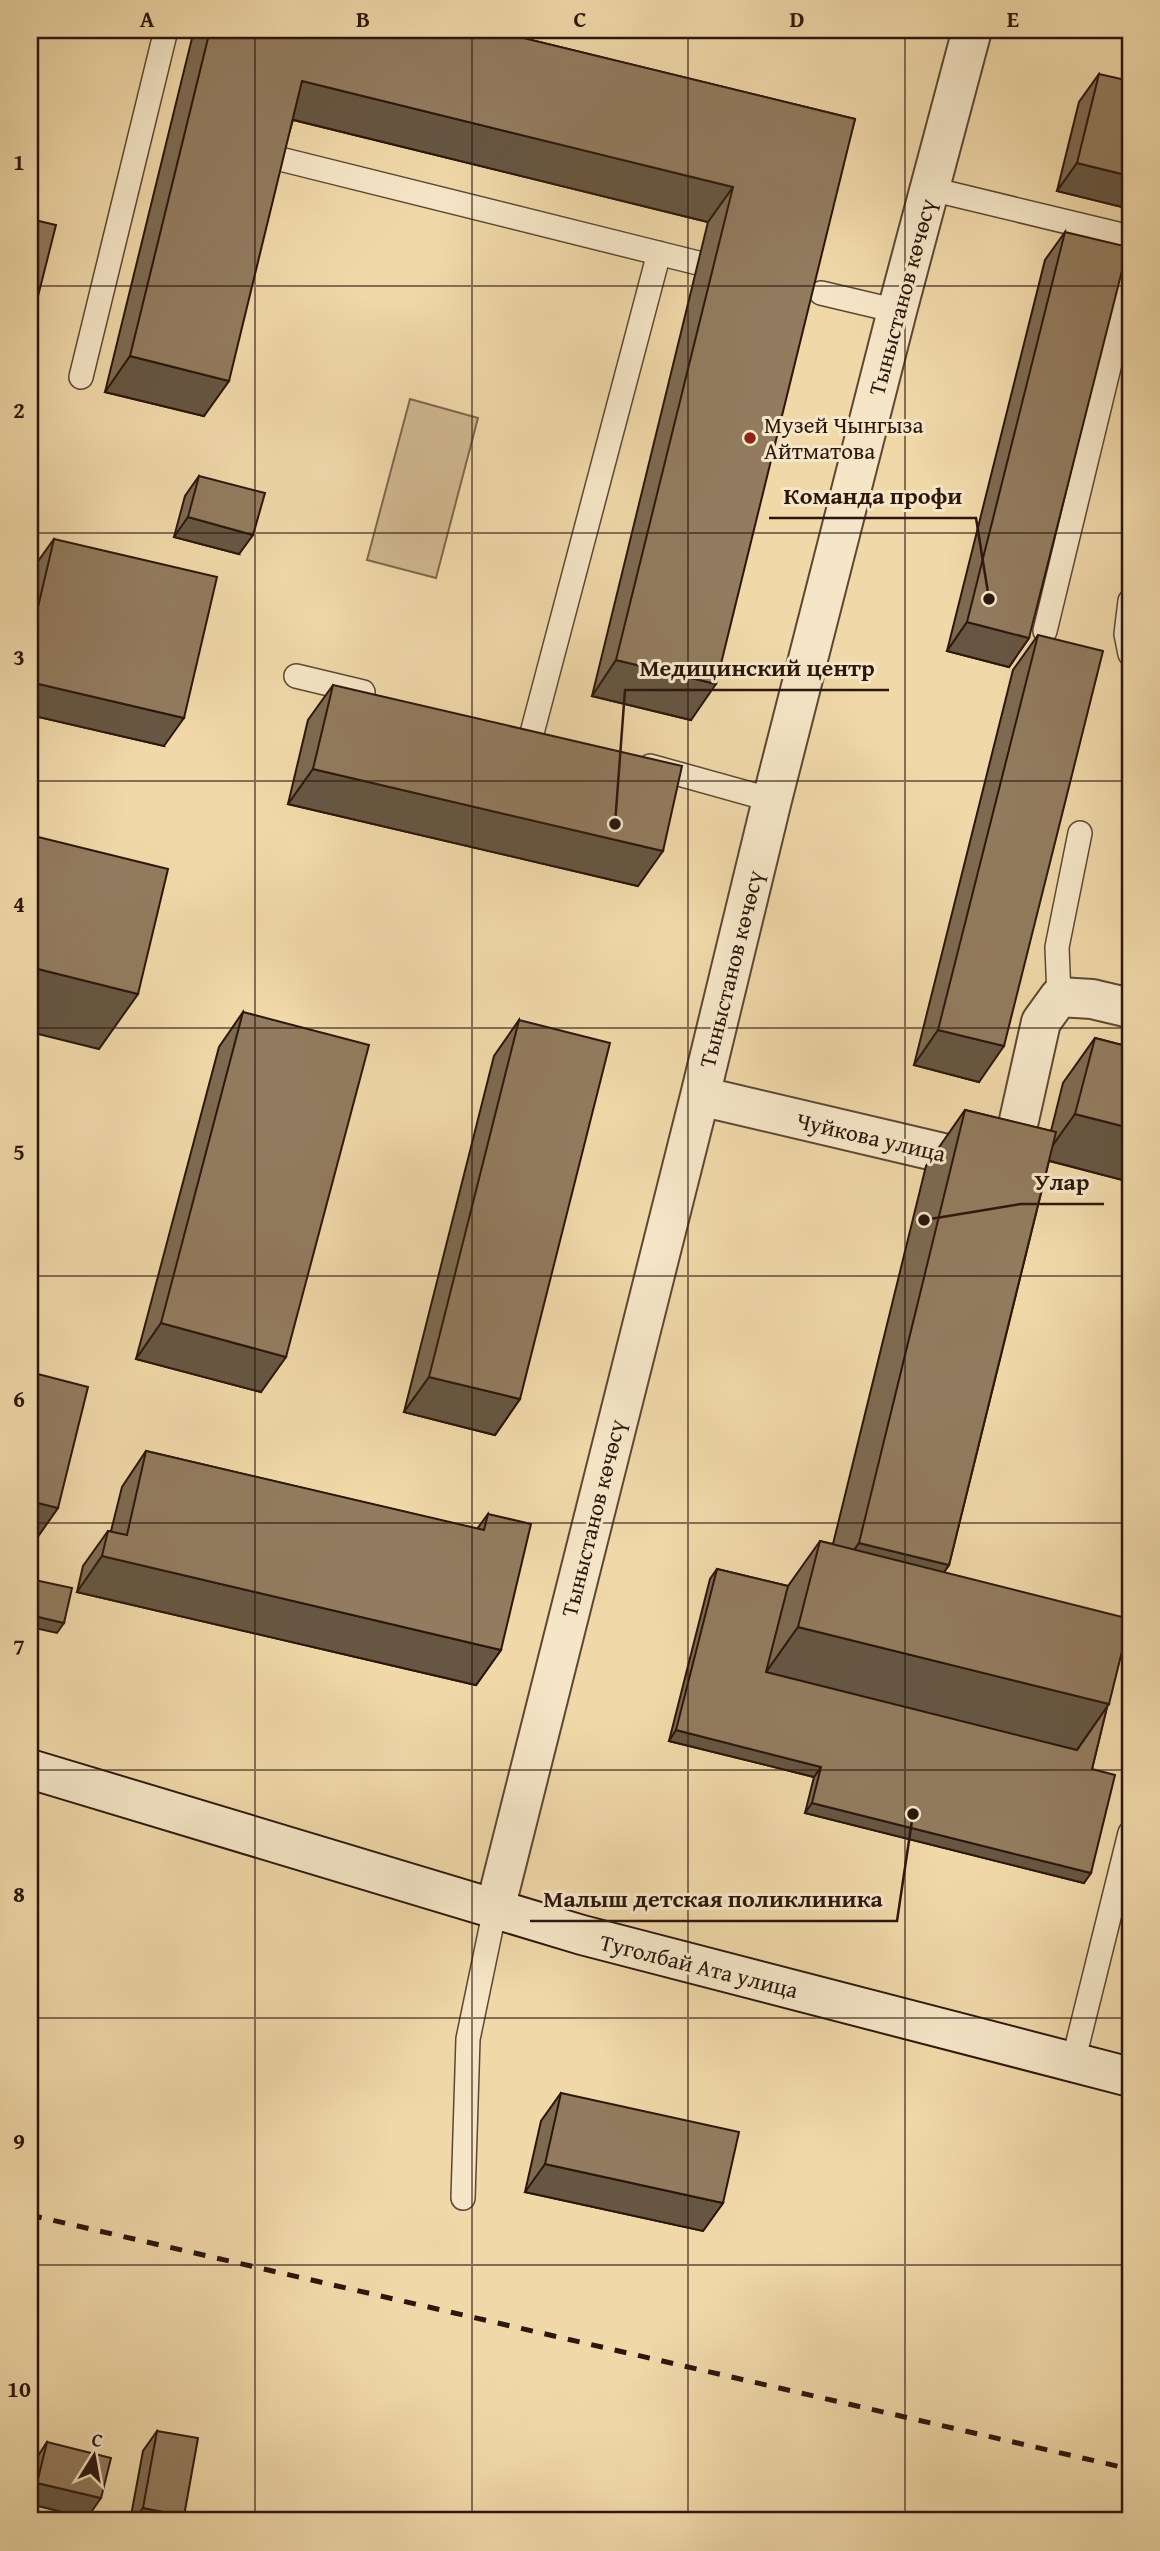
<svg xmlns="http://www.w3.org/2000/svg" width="1160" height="2551" viewBox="0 0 1160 2551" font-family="'Gentium Book Plus',serif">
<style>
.green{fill:#cfb78e;stroke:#7e674e;stroke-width:2}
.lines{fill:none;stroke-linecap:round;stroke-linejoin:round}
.lane-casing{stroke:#5d4734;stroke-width:26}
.street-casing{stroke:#5d4734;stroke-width:42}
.secondary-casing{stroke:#2c170d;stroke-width:42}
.lane{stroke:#f5e6c7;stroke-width:23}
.street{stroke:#f5e6c7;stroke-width:38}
.secondary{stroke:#f5e6c7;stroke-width:38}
.rail{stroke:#2c170d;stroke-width:5;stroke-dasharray:12 12;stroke-linecap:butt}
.wall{fill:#7e6a51;stroke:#2c170d;stroke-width:2}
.shaded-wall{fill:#665642;stroke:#2c170d;stroke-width:2}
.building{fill:#927b5e;stroke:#2c170d;stroke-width:2}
.grid{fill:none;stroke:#2c170d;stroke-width:2;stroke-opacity:0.55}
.poi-dot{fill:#8f2418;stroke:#f5e6c7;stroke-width:2.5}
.labels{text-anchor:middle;stroke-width:6;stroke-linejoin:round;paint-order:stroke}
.street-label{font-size:23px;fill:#2c170d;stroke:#f5e6c7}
.poi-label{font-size:23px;fill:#2c170d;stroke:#f5e6c7;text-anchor:start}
.leader{fill:none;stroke:#2c170d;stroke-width:2.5}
.callout-dot{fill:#2c170d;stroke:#f5e6c7;stroke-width:2.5}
.callout-label{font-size:24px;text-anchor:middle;font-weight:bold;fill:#2c170d;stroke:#f5e6c7;stroke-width:6;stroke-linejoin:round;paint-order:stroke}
.neatline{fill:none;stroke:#2c170d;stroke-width:2.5}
.grid-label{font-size:23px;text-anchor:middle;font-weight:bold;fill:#2c170d}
</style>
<rect width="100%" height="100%" fill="#f0d8a9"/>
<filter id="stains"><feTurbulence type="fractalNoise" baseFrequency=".00286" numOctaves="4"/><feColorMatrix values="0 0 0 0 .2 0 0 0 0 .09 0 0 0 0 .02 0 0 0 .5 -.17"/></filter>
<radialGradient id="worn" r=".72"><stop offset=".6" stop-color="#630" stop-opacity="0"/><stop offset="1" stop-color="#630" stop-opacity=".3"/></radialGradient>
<path class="green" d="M410 399 478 418 436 578 367 560Z"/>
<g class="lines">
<defs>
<path id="lane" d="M268 156 698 263
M931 189 1130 237
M821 293 897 311
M81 377 166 30
M1130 601 1126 634 1130 654
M1045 631 1130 281
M296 676 363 692
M532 733 659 253
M650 766 772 800
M1059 997 1057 947 1080 833
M1073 2062 1130 1833
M463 2198 468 2039 495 1909"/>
<path id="street" d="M700 1096 994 1165 1005 1161 1013 1147 1041 1022 1059 997 1092 999 1130 1008
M495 1909 700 1096 772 800 897 311 972 30"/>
<path id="secondary" d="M30 1769 582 1935 1130 2077"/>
</defs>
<use href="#lane" class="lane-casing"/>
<use href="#street" class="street-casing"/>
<use href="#secondary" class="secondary-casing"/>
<use href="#lane" class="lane"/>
<use href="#street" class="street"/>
<use href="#secondary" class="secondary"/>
<path class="rail" d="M30 2215 1130 2469"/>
</g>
<path class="wall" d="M194 30H491L855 119 691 720 592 696 708 222 293 120 204 416 105 392Z
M1099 74 1130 209 1057 191 1079 102Z
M1065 232 1029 638 1009 667 947 651 1045 260Z
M199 476 239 554 174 537 185 496Z
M54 539 164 746 30 715V584L34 567Z
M1038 635 979 1082 914 1065 1013 670Z
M333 685 638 886 288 804 308 720Z
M243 1012 261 1392 136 1359 219 1047Z
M519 1020 520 1399 495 1435 404 1412 494 1056Z
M1095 1038 1130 1047V1182L1049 1161 949 1565 944 1572 1107 1707 1092 1769 1084 1883 805 1813 814 1777 669 1741 710 1579 717 1569 788 1586 820 1541 833 1544 926 1166 965 1110 1051 1131 1063 1083Z
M146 1451 477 1529 488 1514 501 1650 476 1685 77 1592 83 1566 108 1531H111L122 1487Z
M561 2093 723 2203 703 2231 525 2192 541 2121Z
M157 2431 180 2521H130L143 2451Z
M47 2442 87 2518 30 2504V2476L34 2462Z"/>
<path class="shaded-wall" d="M302 81 733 187 708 222 278 116Z
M1077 163 1130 176V209L1057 191Z
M30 306 35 308 30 315Z
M130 356 229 381 204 416 105 392Z
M188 517 253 535 239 554 174 537Z
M967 622 1029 638 1009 667 947 651Z
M616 660 716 684 691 720 592 696Z
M30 682 184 718 164 746 30 715Z
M313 769 663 851 638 886 288 804Z
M30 967 138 994 99 1049 30 1032Z
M938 1030 1004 1046 979 1082 914 1065Z
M1075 1114 1130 1128V1182L1043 1159Z
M161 1323 286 1357 261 1392 136 1359Z
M429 1377 520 1399 495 1435 404 1412Z
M30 1501 58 1508 30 1548Z
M859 1543 949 1565 910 1620 820 1598Z
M102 1556 501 1650 476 1685 77 1592Z
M30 1615 64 1623 57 1633 30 1627Z
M798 1627 1109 1704 1070 1760 759 1682Z
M676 1730 821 1767 814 1777 669 1741Z
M812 1803 1091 1873 1084 1883 805 1813Z
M545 2164 723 2203 703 2231 525 2192Z
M37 2483 101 2498 87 2518 30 2504V2493Z
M143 2508 184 2516 180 2521H133Z"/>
<path class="building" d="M210 30H491L855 119 716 684 616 660 733 187 302 81 229 381 130 356Z
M1099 74 1130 81V176L1077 163Z
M30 219 56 225 35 308 30 306Z
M1065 232 1128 247 1029 638 967 622Z
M199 476 265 493 253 535 188 517Z
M54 539 217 577 184 718 30 682V641Z
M1038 635 1103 651 1004 1046 938 1030Z
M333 685 682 766 663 851 313 769Z
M30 835 168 869 138 994 30 967Z
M243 1012 369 1045 286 1357 161 1323Z
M519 1020 610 1043 520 1399 429 1377Z
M1095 1038 1130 1047V1128L1075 1114Z
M965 1110 1056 1132 949 1565 859 1543Z
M30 1372 88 1387 58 1508 30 1501Z
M146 1451 484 1530 488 1514 531 1524 501 1650 102 1556 108 1531 127 1535Z
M820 1541 1130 1619 1109 1704 798 1627Z
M717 1569 788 1586 766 1672 1077 1750 1107 1707 1092 1769 1115 1775 1091 1873 812 1803 821 1767 676 1730Z
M30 1579 72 1588 64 1623 30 1615Z
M561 2093 739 2132 723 2203 545 2164Z
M157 2431 198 2438 184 2516 143 2508Z
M47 2442 111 2458 101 2498 37 2483Z"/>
<path class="grid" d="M255 30V2521M472 30V2521M688 30V2521M905 30V2521M30 286H1130M30 533H1130M30 781H1130M30 1028H1130M30 1276H1130M30 1523H1130M30 1770H1130M30 2018H1130M30 2265H1130"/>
<circle class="poi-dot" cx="750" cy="438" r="7"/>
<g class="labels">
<g class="street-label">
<text transform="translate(902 297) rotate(-75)" y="8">Тыныстанов көчөсү</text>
<text transform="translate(731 969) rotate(-76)" y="8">Тыныстанов көчөсү</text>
<text transform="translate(871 1137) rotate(13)" y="8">Чуйкова улица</text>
<text transform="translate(593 1518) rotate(-76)" y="8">Тыныстанов көчөсү</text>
<text transform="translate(699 1966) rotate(14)" y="8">Туголбай Ата улица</text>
</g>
<g class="poi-label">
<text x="764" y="433">Музей Чынгыза<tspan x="764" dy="26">Айтматова</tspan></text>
</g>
</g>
<path class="leader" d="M989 599L976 518H769M615 824L625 690H889M924 1220L1021 1204H1104M913 1814L897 1921H530"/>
<g class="callout-dot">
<circle cx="989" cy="599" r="7"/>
<circle cx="615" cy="824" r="7"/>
<circle cx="924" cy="1220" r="7"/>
<circle cx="913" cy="1814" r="7"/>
</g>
<g class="callout-label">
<text x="873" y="504">Команда профи</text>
<text x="757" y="676">Медицинский центр</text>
<text x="1062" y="1190">Улар</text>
<text x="713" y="1907">Малыш детская поликлиника</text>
</g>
<rect width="1160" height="2551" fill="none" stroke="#f0d8a9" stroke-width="77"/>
<g transform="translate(94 2456) rotate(11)" stroke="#f5e6c7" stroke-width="5" paint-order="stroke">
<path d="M0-5L12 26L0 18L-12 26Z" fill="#2c170d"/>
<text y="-10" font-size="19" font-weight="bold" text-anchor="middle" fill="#2c170d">С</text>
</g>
<rect x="38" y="38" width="1084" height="2474" class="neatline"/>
<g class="grid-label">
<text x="147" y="27">A</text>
<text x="363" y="27">B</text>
<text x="580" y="27">C</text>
<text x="797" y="27">D</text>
<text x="1013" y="27">E</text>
<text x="19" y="170">1</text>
<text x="19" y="418">2</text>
<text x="19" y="665">3</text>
<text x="19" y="912">4</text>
<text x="19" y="1160">5</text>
<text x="19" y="1407">6</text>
<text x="19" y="1655">7</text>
<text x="19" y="1902">8</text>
<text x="19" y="2149">9</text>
<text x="19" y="2397">10</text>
</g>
<rect width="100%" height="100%" filter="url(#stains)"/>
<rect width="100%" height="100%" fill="url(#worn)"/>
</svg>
